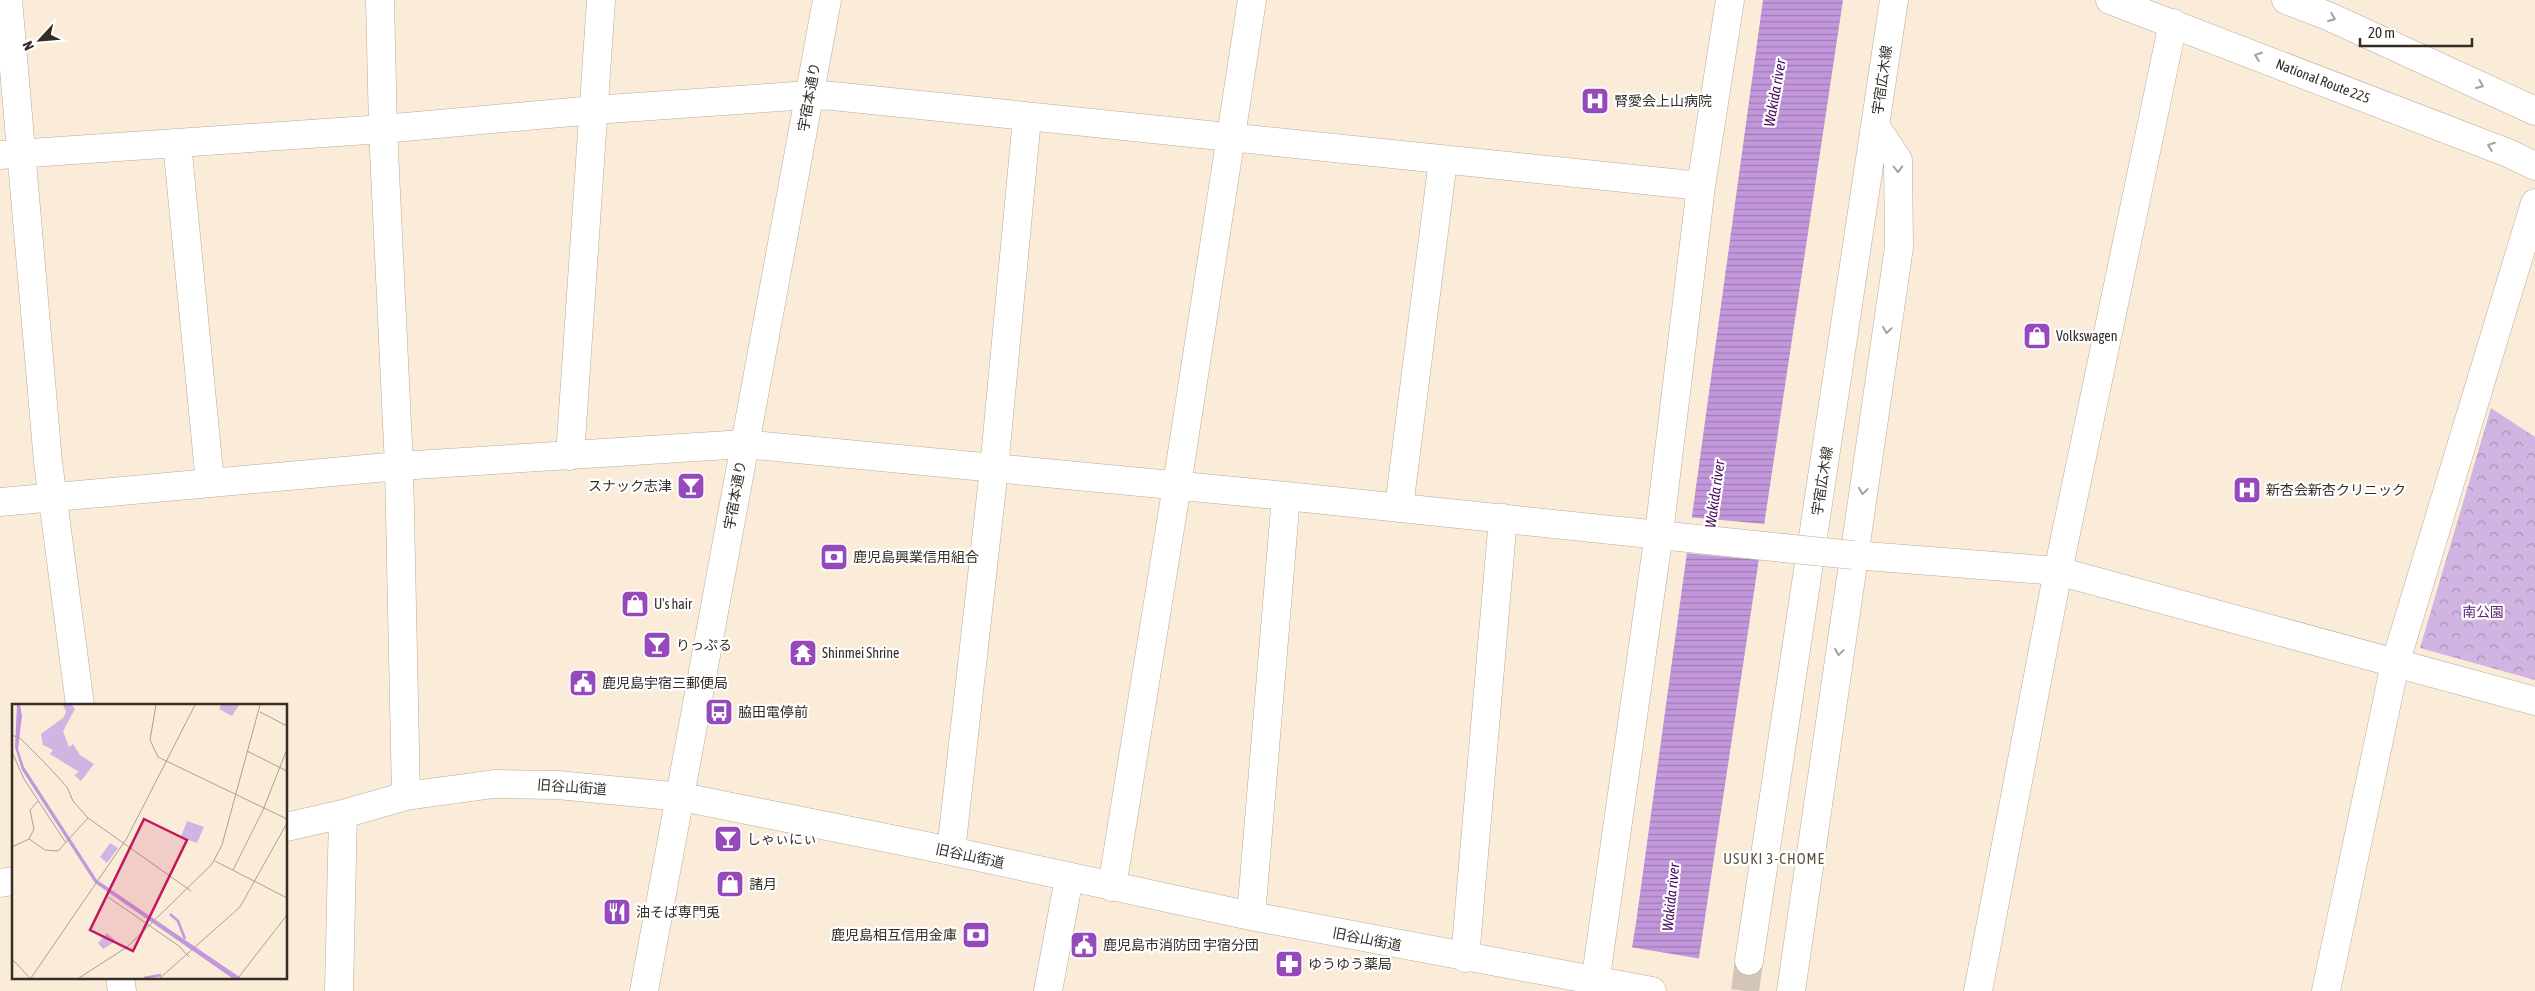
<svg xmlns="http://www.w3.org/2000/svg" width="2535" height="991" viewBox="0 0 2535 991" font-family="'Asap Condensed','Noto Sans JP',sans-serif">
<style>
.forest{fill:url(#forest-crowns)}
.water{fill:url(#water-rules)}
.pier{fill:#fbecda}
.lines{fill:none;stroke-linecap:round;stroke-linejoin:round}
.minor-tunnel{stroke:#d3c6b6;stroke-width:28;stroke-dasharray:28 14;stroke-linecap:butt}
.minor-casing{stroke:#b8aa99;stroke-width:29}
.highway-casing{stroke:#b8aa99;stroke-width:29}
.minor{stroke:#fff;stroke-width:28}
.highway{stroke:#fff;stroke-width:28}
.minor-bridge-casing{stroke:#b8aa99;stroke-width:29;stroke-linecap:butt}
.minor-bridge{stroke:#fff;stroke-width:28}
.oneway{stroke:#a3a09d}
.labels{text-anchor:middle;stroke-width:4.5;stroke-linejoin:round;paint-order:stroke}
.street-label{font-size:14px;fill:#332d26;stroke:#fff}
.poi-label{font-size:14px;fill:#332d26;stroke:#fff;text-anchor:start}
.park-label{font-size:14px;fill:#5c2676;stroke:#fff}
.water-label{font-size:15px;font-style:italic;fill:#470d5f;stroke:#fff}
.neighbourhood-label{font-size:15px;letter-spacing:1px;fill:#5d5041;stroke:#fff}
.inset-river{fill:none;stroke:#c397dc;stroke-width:2.5}
.inset-road{fill:none;stroke:#aba092;stroke-width:1}
.view{fill:#c2185b;fill-opacity:0.15;stroke:#c2185b;stroke-width:2.5}
.inset-edge{fill:none;stroke:#332d26;stroke-width:2.5}
</style>
<defs>
<pattern id="forest-crowns" width="20" height="18" patternUnits="userSpaceOnUse" patternTransform="scale(1.25)"><rect width="20" height="18" fill="#d0b4e1"/><path d="M2 6a3 3 0 1 1 6 0M12 15a3 3 0 1 1 6 0" fill="none" stroke="#a993b6"/></pattern>
<pattern id="water-rules" width="6" height="5" patternUnits="userSpaceOnUse" patternTransform="scale(1.25)"><rect width="6" height="5" fill="#c397dc"/><path d="M0 2.5h6" fill="none" stroke="#9f7cb2"/></pattern>
</defs>
<rect width="100%" height="100%" fill="#fbecda"/>
<path class="forest" d="M2491 408 2535 437V680L2420 648Z"/>
<path class="water" d="M1763 0H1843L1694 991H1625L1636 923Z"/>
<path class="pier" d="M1688 517 1765 524 1760 560 1684 553Z
M1630 947 1702 959 1697 991H1622Z"/>
<g class="lines">
<path class="minor-tunnel" d="M1745 991 1749 961"/>
<defs>
<path id="minor" d="M8 0 48 462 80 705
M380 0 383 129 399 466 406 796
M177 143 210 483
M0 155 383 129 594 110 810 95 833 96 1701 186
M570 456 601 0
M0 502 399 466 744 444 1286 496 1783 548
M1399 507 1443 160
M1853 555 2058 571 2535 701
M286 827 343 814 406 796 494 784 558 785 682 797 951 851 1251 916 1652 991
M951 851 994 469 1027 118
M0 883 14 881
M1112 887 1177 485 1252 0
M1251 916 1286 496
M1465 958 1503 518
M1749 961 1894 0
M120 977 122 991
M339 991 343 814
M644 991 827 0
M1048 991 1069 878
M1594 991 1659 533 1701 186 1730 0
M1791 991 1899 247 1898 160 1876 127
M1978 991 2058 571 2173 23
M2326 991 2395 664 2535 203"/>
<path id="highway" d="M2110 0 2508 153 2535 166
M2286 0 2328 16 2535 111"/>
</defs>
<use href="#minor" class="minor-casing"/>
<use href="#highway" class="highway-casing"/>
<use href="#minor" class="minor"/>
<use href="#highway" class="highway"/>
<defs>
<path id="minor-bridge" d="M1783 548 1853 555"/>
</defs>
<use href="#minor-bridge" class="minor-bridge-casing"/>
<use href="#minor-bridge" class="minor-bridge"/>
</g>
<defs><path id="oneway-chevron" d="M-2-3.5L2.5 0L-2 3.5" fill="none" stroke-width="1.6" stroke-linecap="round" stroke-linejoin="round" transform="scale(1.25)"/></defs>
<g class="oneway">
<use href="#oneway-chevron" transform="translate(2332 18) rotate(23)"/>
<use href="#oneway-chevron" transform="translate(2258 56) rotate(-159)"/>
<use href="#oneway-chevron" transform="translate(2480 85) rotate(24)"/>
<use href="#oneway-chevron" transform="translate(2491 146) rotate(-159)"/>
<use href="#oneway-chevron" transform="translate(1898 169) rotate(89)"/>
<use href="#oneway-chevron" transform="translate(1887 330) rotate(98)"/>
<use href="#oneway-chevron" transform="translate(1863 491) rotate(98)"/>
<use href="#oneway-chevron" transform="translate(1839 652) rotate(98)"/>
</g>
<defs>
<symbol id="hospital-square" viewBox="-11 -11 22 22"><rect x="-9" y="-9" width="18" height="18" rx="4" fill="#9549bb" stroke="#fff"/><path d="M-5-5h3v3.5h4V-5h3V5h-3V1.5h-4V5h-3Z" fill="#fff"/></symbol>
<symbol id="shop-square" viewBox="-11 -11 22 22"><rect x="-9" y="-9" width="18" height="18" rx="4" fill="#9549bb" stroke="#fff"/><path d="M-5-2.5h2.3a2.7 3.5 0 0 1 5.4 0H5L5.5 6h-11ZM-1.5-2.5h3a1.5 2.3 0 0 0-3 0Z" fill="#fff"/></symbol>
<symbol id="bar-square" viewBox="-11 -11 22 22"><rect x="-9" y="-9" width="18" height="18" rx="4" fill="#9549bb" stroke="#fff"/><path d="M-6-5H6L.8 .8V4.5H3.5V6h-7V4.5H-.8V.8Z" fill="#fff"/></symbol>
<symbol id="bank-square" viewBox="-11 -11 22 22"><rect x="-9" y="-9" width="18" height="18" rx="4" fill="#9549bb" stroke="#fff"/><path d="M-6-4H6V4H-6ZM0-2.3a2.3 2.3 0 1 0 0 4.6a2.3 2.3 0 1 0 0-4.6Z" fill="#fff"/></symbol>
<symbol id="temple-square" viewBox="-11 -11 22 22"><rect x="-9" y="-9" width="18" height="18" rx="4" fill="#9549bb" stroke="#fff"/><path d="M0-6L5-2H3V0L6.5 2.5H4V6H1.5V3h-3V6H-4V2.5H-6.5L-3 0V-2H-5Z" fill="#fff"/></symbol>
<symbol id="civic-square" viewBox="-11 -11 22 22"><rect x="-9" y="-9" width="18" height="18" rx="4" fill="#9549bb" stroke="#fff"/><path d="M-.6-6.5H3V-4.5H.6V-3L4-1V1h2V6H-6V1h2V-1L-.6-3ZM-1.2 2.5V6h2.4V2.5Z" fill="#fff"/></symbol>
<symbol id="bus-square" viewBox="-11 -11 22 22"><rect x="-9" y="-9" width="18" height="18" rx="4" fill="#9549bb" stroke="#fff"/><path d="M-5-6H5V4H4V6H2V4H-2V6H-4V4H-5ZM-3.5-4V0h7V-4ZM-3.5 1.2v1.5H-2V1.2ZM2 1.2v1.5H3.5V1.2Z" fill="#fff"/></symbol>
<symbol id="restaurant-square" viewBox="-11 -11 22 22"><rect x="-9" y="-9" width="18" height="18" rx="4" fill="#9549bb" stroke="#fff"/><path d="M-5-6h1v4h1v-4h1v4h1v-4h1v5L-1.5 .5V6h-2V.5L-5-1ZM5-6V6H3V1.5H1.5Q1.5-4 5-6Z" fill="#fff"/></symbol>
<symbol id="pharmacy-square" viewBox="-11 -11 22 22"><rect x="-9" y="-9" width="18" height="18" rx="4" fill="#9549bb" stroke="#fff"/><path d="M-2-6h4v4h4v4h-4v4h-4v-4h-4v-4h4Z" fill="#fff"/></symbol>
</defs>
<g fill-rule="evenodd">
<use href="#hospital-square" x="1579" y="85" width="32" height="32"/>
<use href="#shop-square" x="2021" y="320" width="32" height="32"/>
<use href="#bar-square" x="675" y="470" width="32" height="32"/>
<use href="#hospital-square" x="2231" y="474" width="32" height="32"/>
<use href="#bank-square" x="818" y="541" width="32" height="32"/>
<use href="#shop-square" x="619" y="588" width="32" height="32"/>
<use href="#bar-square" x="641" y="629" width="32" height="32"/>
<use href="#temple-square" x="787" y="637" width="32" height="32"/>
<use href="#civic-square" x="567" y="667" width="32" height="32"/>
<use href="#bus-square" x="703" y="696" width="32" height="32"/>
<use href="#bar-square" x="712" y="823" width="32" height="32"/>
<use href="#shop-square" x="714" y="868" width="32" height="32"/>
<use href="#restaurant-square" x="601" y="896" width="32" height="32"/>
<use href="#bank-square" x="960" y="919" width="32" height="32"/>
<use href="#civic-square" x="1068" y="929" width="32" height="32"/>
<use href="#pharmacy-square" x="1273" y="948" width="32" height="32"/>
</g>
<g class="labels">
<g class="street-label">
<text transform="translate(1882 80) rotate(-82)" y="5">宇宿広木線</text>
<text transform="translate(2323 81) rotate(21)" y="5">National Route 225</text>
<text transform="translate(809 97) rotate(-80)" y="5">宇宿本通り</text>
<text transform="translate(1822 481) rotate(-81)" y="5">宇宿広木線</text>
<text transform="translate(735 495) rotate(-80)" y="5">宇宿本通り</text>
<text transform="translate(572 787) rotate(4)" y="5">旧谷山街道</text>
<text transform="translate(970 856) rotate(12)" y="5">旧谷山街道</text>
<text transform="translate(1367 939) rotate(11)" y="5">旧谷山街道</text>
</g>
<g class="poi-label">
<text x="1614" y="106">腎愛会上山病院</text>
<text x="2056" y="341">Volkswagen</text>
<text x="672" y="491" text-anchor="end">スナック志津</text>
<text x="2266" y="495">新杏会新杏クリニック</text>
<text x="853" y="562">鹿児島興業信用組合</text>
<text x="654" y="609">U's hair</text>
<text x="676" y="650">りっぷる</text>
<text x="822" y="658">Shinmei Shrine</text>
<text x="602" y="688">鹿児島宇宿三郵便局</text>
<text x="738" y="717">脇田電停前</text>
<text x="747" y="844">しゃぃにぃ</text>
<text x="749" y="889">諸月</text>
<text x="636" y="917">油そば専門兎</text>
<text x="957" y="940" text-anchor="end">鹿児島相互信用金庫</text>
<text x="1103" y="950">鹿児島市消防団 宇宿分団</text>
<text x="1308" y="969">ゆうゆう薬局</text>
</g>
<g class="park-label">
<text x="2483" y="617">南公園</text>
</g>
<g class="water-label">
<text transform="translate(1775 93) rotate(-80)" y="5">Wakida river</text>
<text transform="translate(1715 494) rotate(-82)" y="5">Wakida river</text>
<text transform="translate(1671 897) rotate(-84)" y="5">Wakida river</text>
</g>
<g class="neighbourhood-label">
<text x="1774" y="864">USUKI 3-CHOME</text>
</g>
</g>
<g transform="translate(12 704)">
<rect width="275" height="275" fill="#fbecda"/>
<path d="M51 1H60L63 5 51 27 57 43 61 40 68 51 82 60 69 77 62 71 67 68 38 50 41 46 31 41 29 30 51 14 54 8ZM209 1H227L220 12 207 5ZM175 117 192 123 185 139 169 133ZM98 139 106 144 95 159 88 153ZM95 229 104 237 91 245 86 239Z" fill="#d0b4e1"/>
<path d="M5 1H8L10 12 6 45 12 63 85 176 229 274H220L83 179 10 66 3 43Z" fill="#c397dc"/>
<path class="inset-river" d="M158 210 166 217 173 235M132 274 149 271"/>
<path class="inset-road" d="M144 1 138 36 146 53 275 115M248 8 275 22M0 31 9 35 32 58 55 83 61 97 76 114 179 187M235 47 275 67M0 48 12 75 54 139M17 135 33 146 46 147 76 114M17 135 22 125 18 106 26 97M0 143 17 135M203 157 275 194M221 166 251 106 275 45M96 193 167 242 177 253M0 255 18 274M19 274 115 134 183 1M67 274 115 243 200 160 210 141 248 1M148 274 228 203 275 119M226 274 275 211"/>
<path class="view" d="M132 115 175 136 121 247 78 226Z"/>
<rect width="275" height="275" class="inset-edge"/>
</g>
<g transform="translate(40 40) rotate(244)" stroke="#ffffff" stroke-width="4" paint-order="stroke">
<path d="M0-4L9 19L0 12L-9 19Z" fill="#332d26"/>
<text y="-8" font-size="14" font-weight="bold" text-anchor="middle" fill="#332d26">N</text>
</g>
<path d="M2360 38v8h112v-8" fill="none" stroke="#332d26" stroke-width="2.5"/>
<text x="2368" y="38" font-size="15" fill="#332d26" stroke="#ffffff" stroke-width="4" paint-order="stroke">20 m</text>
</svg>
